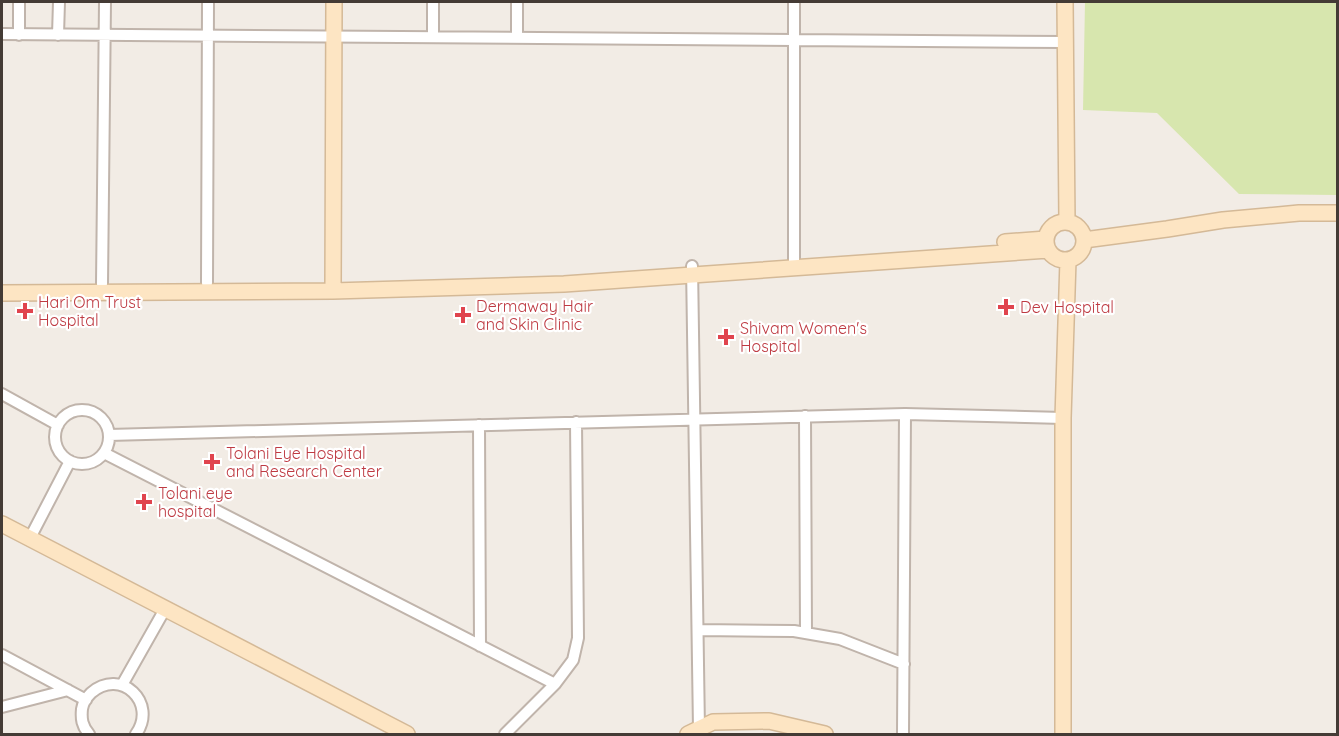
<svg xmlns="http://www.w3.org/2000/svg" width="1339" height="736" viewBox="0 0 1339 736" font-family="Quicksand,sans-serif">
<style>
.green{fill:#d7e6ae}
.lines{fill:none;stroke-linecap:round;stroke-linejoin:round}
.street-casing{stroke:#c0b4ab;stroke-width:14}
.secondary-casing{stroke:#d4b997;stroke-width:18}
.street{stroke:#fff;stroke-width:10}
.secondary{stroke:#fde5c3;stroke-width:15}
.health-dot{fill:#e0444e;stroke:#fff;stroke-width:2}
.labels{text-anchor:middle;stroke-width:4.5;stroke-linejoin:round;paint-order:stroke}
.health-label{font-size:16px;fill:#be3a42;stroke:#fff;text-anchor:start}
</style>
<rect width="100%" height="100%" fill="#f2ece5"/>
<path class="green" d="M1085 2H1337V195L1239 194 1157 113 1083 110Z"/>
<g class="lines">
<defs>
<path id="street" d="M517 2V38
M794 2V267
M2 34 1065 42
M19 35V2
M58 35 59 2
M433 37V2
M692 266 699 729
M207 283 208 2
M102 284 105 2
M2 394 58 425
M55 437a27 27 0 1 1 54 0a27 27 0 1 1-54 0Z
M805 416 806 633
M479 425 480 646
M109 435 905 414 1063 418
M104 453 555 684
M30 538 70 461
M698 630 794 631 840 639 904 664
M2 655 86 700
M122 685 165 609
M2 707 68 690
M89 734C82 726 81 719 82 709 83 702 87 697 91 693 121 667 158 703 136 734
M505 734 555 684 573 660 578 638 576 422
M903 734 905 414"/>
<path id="secondary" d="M1065 2 1067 222
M1046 241a19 19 0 1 1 38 0a19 19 0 1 1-38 0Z
M1084 240 1167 229 1223 220 1299 213H1338
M1005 242 1046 239
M333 291 334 2
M2 293 333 291 564 284 1048 250
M2 524 407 734
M688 734 713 722 769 721 825 734
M1063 734V418L1068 260"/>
</defs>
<use href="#street" class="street-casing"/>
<use href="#secondary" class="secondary-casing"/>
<use href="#street" class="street"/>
<use href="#secondary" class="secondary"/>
</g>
<g class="health-dot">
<path d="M1003 298h6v6h6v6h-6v6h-6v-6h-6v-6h6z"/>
<path d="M22 302h6v6h6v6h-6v6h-6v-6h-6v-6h6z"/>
<path d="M460 306h6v6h6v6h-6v6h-6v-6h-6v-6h6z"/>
<path d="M723 328h6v6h6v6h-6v6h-6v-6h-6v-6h6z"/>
<path d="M209 453h6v6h6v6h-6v6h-6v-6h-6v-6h6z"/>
<path d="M141 493h6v6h6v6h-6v6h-6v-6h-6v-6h6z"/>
</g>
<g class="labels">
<g class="health-label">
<text x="38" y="308">Hari Om Trust<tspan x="38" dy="18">Hospital</tspan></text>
<text x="476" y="312">Dermaway Hair<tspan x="476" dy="18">and Skin Clinic</tspan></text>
<text x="1020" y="313">Dev Hospital</text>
<text x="740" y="334">Shivam Women's<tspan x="740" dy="18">Hospital</tspan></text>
<text x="226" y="459">Tolani Eye Hospital<tspan x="226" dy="18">and Research Center</tspan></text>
<text x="158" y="499">Tolani eye<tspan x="158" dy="18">hospital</tspan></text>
</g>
</g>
<rect width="1339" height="736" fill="none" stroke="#443b35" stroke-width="6"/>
</svg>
